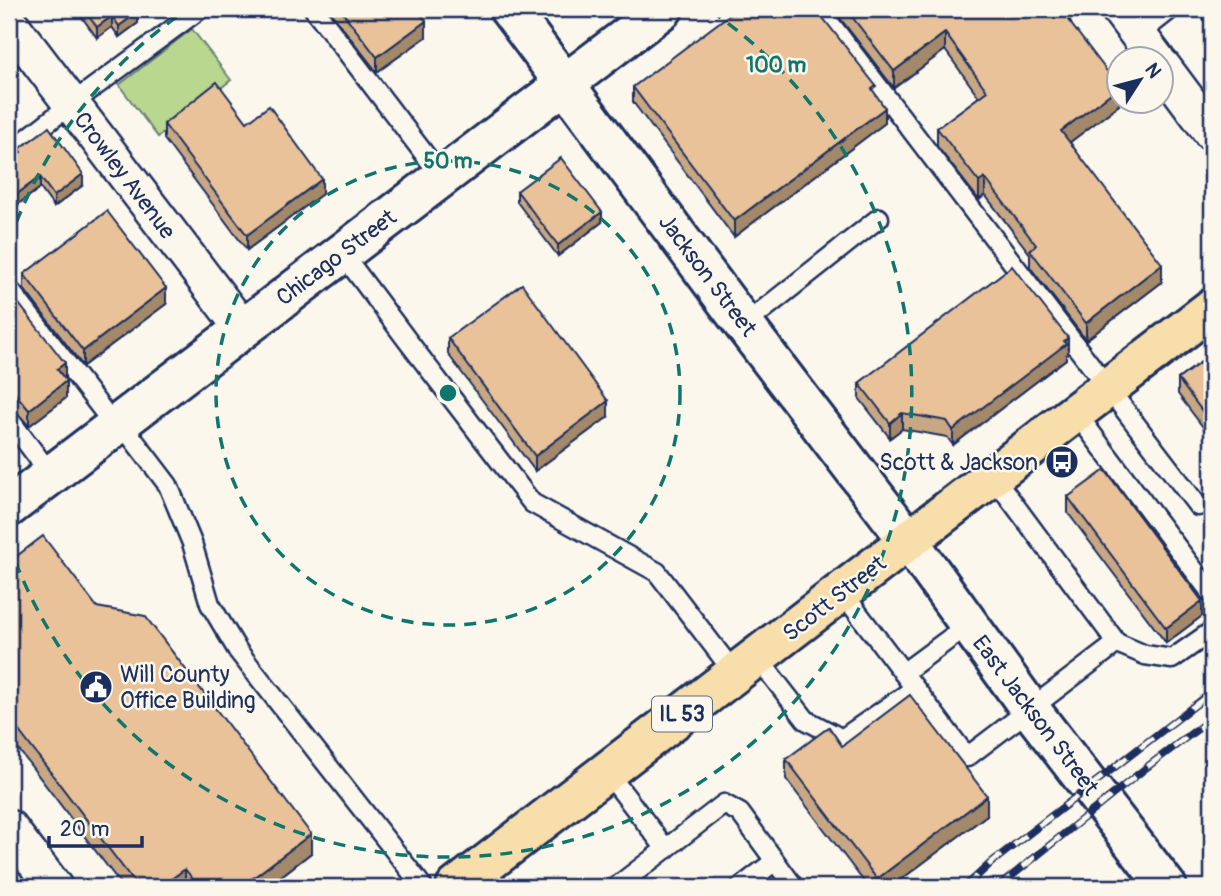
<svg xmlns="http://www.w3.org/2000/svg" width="1221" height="896" viewBox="0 0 1221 896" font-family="Pangolin,sans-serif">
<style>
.green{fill:#bad78f;stroke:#6a8376;stroke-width:2}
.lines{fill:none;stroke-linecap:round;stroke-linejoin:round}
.service-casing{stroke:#1b2f5e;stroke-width:23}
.minor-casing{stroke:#1b2f5e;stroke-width:40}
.tertiary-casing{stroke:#1b2f5e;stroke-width:44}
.primary-casing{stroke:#1b2f5e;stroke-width:44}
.service{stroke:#fbf7ec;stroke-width:18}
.minor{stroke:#fbf7ec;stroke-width:35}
.tertiary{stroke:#fbf7ec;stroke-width:38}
.primary{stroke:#f8deab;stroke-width:38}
.rail-casing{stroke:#1b2f5e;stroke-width:8}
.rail{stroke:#fbf7ec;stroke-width:5;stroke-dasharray:16;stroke-linecap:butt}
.wall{fill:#c8a784;stroke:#1b2f5e;stroke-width:2}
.shaded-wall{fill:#a3886b;stroke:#1b2f5e;stroke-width:2}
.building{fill:#e9c299;stroke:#1b2f5e;stroke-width:2}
.ring{fill:none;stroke:#0f766e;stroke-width:3.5;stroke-dasharray:12 9}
.labels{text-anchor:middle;stroke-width:5;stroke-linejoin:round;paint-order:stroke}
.shield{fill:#fbf7ec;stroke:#5e6b89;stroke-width:2}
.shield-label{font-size:21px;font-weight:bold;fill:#1b2f5e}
.street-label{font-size:23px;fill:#1b2f5e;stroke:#fbf7ec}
.poi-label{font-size:23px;fill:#1b2f5e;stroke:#fbf7ec;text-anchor:end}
.centre{fill:#0f766e;stroke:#fbf7ec;stroke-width:3.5}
.ring-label{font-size:21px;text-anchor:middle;font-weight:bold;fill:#0f766e;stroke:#fbf7ec;stroke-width:5;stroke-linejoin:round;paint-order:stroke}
</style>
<rect width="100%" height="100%" fill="#fbf7ec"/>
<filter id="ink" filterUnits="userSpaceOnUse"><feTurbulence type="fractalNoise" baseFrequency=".0143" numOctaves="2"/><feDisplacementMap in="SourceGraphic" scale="14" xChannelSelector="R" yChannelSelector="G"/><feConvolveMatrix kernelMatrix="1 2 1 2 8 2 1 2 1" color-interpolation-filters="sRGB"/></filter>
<g filter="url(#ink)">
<path class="green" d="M192 29 231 80 158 137 119 85Z"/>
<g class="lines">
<defs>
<path id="service" d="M314 9 442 177
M819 9 1198 506
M1138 35 1171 9
M9 153 71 104 200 9
M342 253 407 340 532 503 657 572 735 674
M9 289 115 426
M744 325 879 218
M1076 413 1212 594
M9 419 51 475
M120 422 168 485 192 543 210 604 238 651 423 887
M842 592 967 757 1117 643 993 476
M1117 643 1145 655 1172 659 1212 631
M757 657 806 720 842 739 914 689
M903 673 968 625
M607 772 666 849
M616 887 724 804 740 813 794 887
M741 887 775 861"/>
<path id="minor" d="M1119 9 1157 60
M9 22 242 328
M1162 66 1212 133
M9 828 54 887"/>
<path id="tertiary" d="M509 9 744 325 908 540 1030 709 1167 887
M9 507 663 9"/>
<path id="primary" d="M456 887 1212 308"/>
</defs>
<use href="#service" class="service-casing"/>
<use href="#minor" class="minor-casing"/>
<use href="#tertiary" class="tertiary-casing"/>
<use href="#primary" class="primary-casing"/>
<use href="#service" class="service"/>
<use href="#minor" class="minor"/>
<use href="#tertiary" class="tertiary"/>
<use href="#primary" class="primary"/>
<defs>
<path id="rail" d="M965 887 992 862 1212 692
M998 887 1147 767 1212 718"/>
</defs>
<use href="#rail" class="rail-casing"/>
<use href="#rail" class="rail"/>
</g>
<path class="wall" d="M76 9H136L138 23 119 37 112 27 97 38Z
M328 9H417L426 37 377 72Z
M833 9H1066L1072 26 1119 105 1070 142 1162 282 1086 340 1030 267V254L985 195 979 200 937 146V128L979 97 945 50 894 88Z
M633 87 876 95 885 123 734 237 633 102Z
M247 122 322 194 247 250 164 139V124Z
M19 149 83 185 54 207 40 188 9 211V161L19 154Z
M517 191 602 222 558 256 517 202Z
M24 274 166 304 83 366 24 289Z
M9 291 65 380 66 398 29 426 14 409 9 408Z
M448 338 608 417 535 471 448 354Z
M1068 354 1066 355V359L953 445 947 437 902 429 890 438 859 398V383Z
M1212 354V439L1178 394V379Z
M1068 497 1202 616 1166 643 1068 513Z
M9 562 97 607 311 853 267 887H123L9 737Z
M842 746 987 815 891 887H868L786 779V759Z"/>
<path class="shaded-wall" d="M138 12V23L119 37V26Z
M112 16V27L97 38V27Z
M426 21V37L377 72V57Z
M945 33V50L894 88V71Z
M1119 87V105L1061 149V131Z
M885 108V123L734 237V221Z
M83 174V185L54 207V196Z
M40 177V188L9 211V200Z
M985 178V195L979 200V182Z
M322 179V194L247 250V235Z
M602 212V222L558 256V245Z
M1162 264V282L1086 340V323Z
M166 288V304L83 366V351Z
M1068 338V354L1066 355V359L953 445V430Z
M65 363V380L57 369Z
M66 381V398L29 426V410Z
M608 401V417L535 471V456Z
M902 413V429L890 438V423Z
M1202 601V616L1166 643V628Z
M987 796V815L891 887H877V879Z
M311 834V853L267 887H241Z
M185 869V887H160Z"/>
<path class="building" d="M83 9H136L138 12 119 26 112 16 97 27Z
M340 9H417L426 21 377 57Z
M737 9H816L876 86 872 89 885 108 734 221 633 87Z
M846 9H1066L1072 17 1068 20 1119 87 1061 131 1162 264 1086 323 1030 250 1036 245 985 178 979 182 937 128 987 91 945 33 894 71Z
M217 82 247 122 269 106 322 179 247 235 164 124Z
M49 127 83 174 54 196 40 177 9 200V161L21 152 19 149Z
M561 158 602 212 558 245 517 191Z
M107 211 166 288 83 351 24 274Z
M1012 266 1068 338 1064 341 1066 344 953 430 947 421 902 413 890 423 859 383Z
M522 284 608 401 535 456 448 338Z
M9 291 65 363 57 369 66 381 29 410 14 392H9Z
M1212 354V424L1178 379Z
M1105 470 1202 601 1166 628 1068 497Z
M43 536 97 607 145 616 311 834 241 887H199L185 869 160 887H138L9 718V562Z
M910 695 987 796 877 879 786 759 829 727 842 746Z
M9 879 15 887H9Z"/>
</g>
<g class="ring">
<circle cx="448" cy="393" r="232"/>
<path d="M9 242A464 464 0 0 1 185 11M711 11A464 464 0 1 1 9 544"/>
</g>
<defs>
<symbol id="bus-disc" viewBox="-11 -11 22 22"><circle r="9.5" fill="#1b2f5e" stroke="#fbf7ec"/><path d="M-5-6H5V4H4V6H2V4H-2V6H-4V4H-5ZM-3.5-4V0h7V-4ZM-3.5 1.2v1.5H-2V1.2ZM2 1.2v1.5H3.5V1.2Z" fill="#fff"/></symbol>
<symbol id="civic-disc" viewBox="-11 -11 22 22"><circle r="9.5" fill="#1b2f5e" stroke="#fbf7ec"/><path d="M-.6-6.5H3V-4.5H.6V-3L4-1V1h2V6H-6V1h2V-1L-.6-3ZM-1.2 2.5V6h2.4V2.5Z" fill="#fff"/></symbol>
</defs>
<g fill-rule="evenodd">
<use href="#bus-disc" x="1043" y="443" width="38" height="38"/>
<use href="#civic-disc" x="77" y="668" width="38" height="38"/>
</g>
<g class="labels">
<rect class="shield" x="652" y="696.5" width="60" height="35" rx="5"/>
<g class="shield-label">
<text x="682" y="721">IL 53</text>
</g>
<g class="street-label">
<text transform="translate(125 175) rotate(53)" y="8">Crowley Avenue</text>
<text transform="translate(336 257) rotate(-37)" y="8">Chicago Street</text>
<text transform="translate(708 275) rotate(53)" y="8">Jackson Street</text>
<text transform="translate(834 598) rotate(-38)" y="8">Scott Street</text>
<text transform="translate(1036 715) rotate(53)" y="8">East Jackson Street</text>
</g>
<g class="poi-label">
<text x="1038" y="470">Scott &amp; Jackson</text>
<text x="120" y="682" text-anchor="start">Will County<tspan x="120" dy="26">Office Building</tspan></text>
</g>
</g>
<circle cx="448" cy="393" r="10" class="centre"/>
<g class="ring-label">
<text x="776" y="72">100 m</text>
<text x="448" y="168">50 m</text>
</g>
<rect width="1221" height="896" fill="none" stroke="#fbf7ec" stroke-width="35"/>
<rect x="18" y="18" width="1186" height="861" fill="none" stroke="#1b2f5e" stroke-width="2.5" filter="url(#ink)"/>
<g transform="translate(1140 80) rotate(54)"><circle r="33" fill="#fbf7ec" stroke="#a1a7b3" stroke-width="2"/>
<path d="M0-5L12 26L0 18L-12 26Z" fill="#1b2f5e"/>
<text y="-10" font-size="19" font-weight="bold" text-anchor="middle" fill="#1b2f5e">N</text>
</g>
<path d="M49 836v10h93v-10" fill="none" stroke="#1b2f5e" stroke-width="3.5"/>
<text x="60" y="836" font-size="21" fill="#1b2f5e" stroke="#fbf7ec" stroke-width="5" paint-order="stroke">20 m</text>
</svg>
